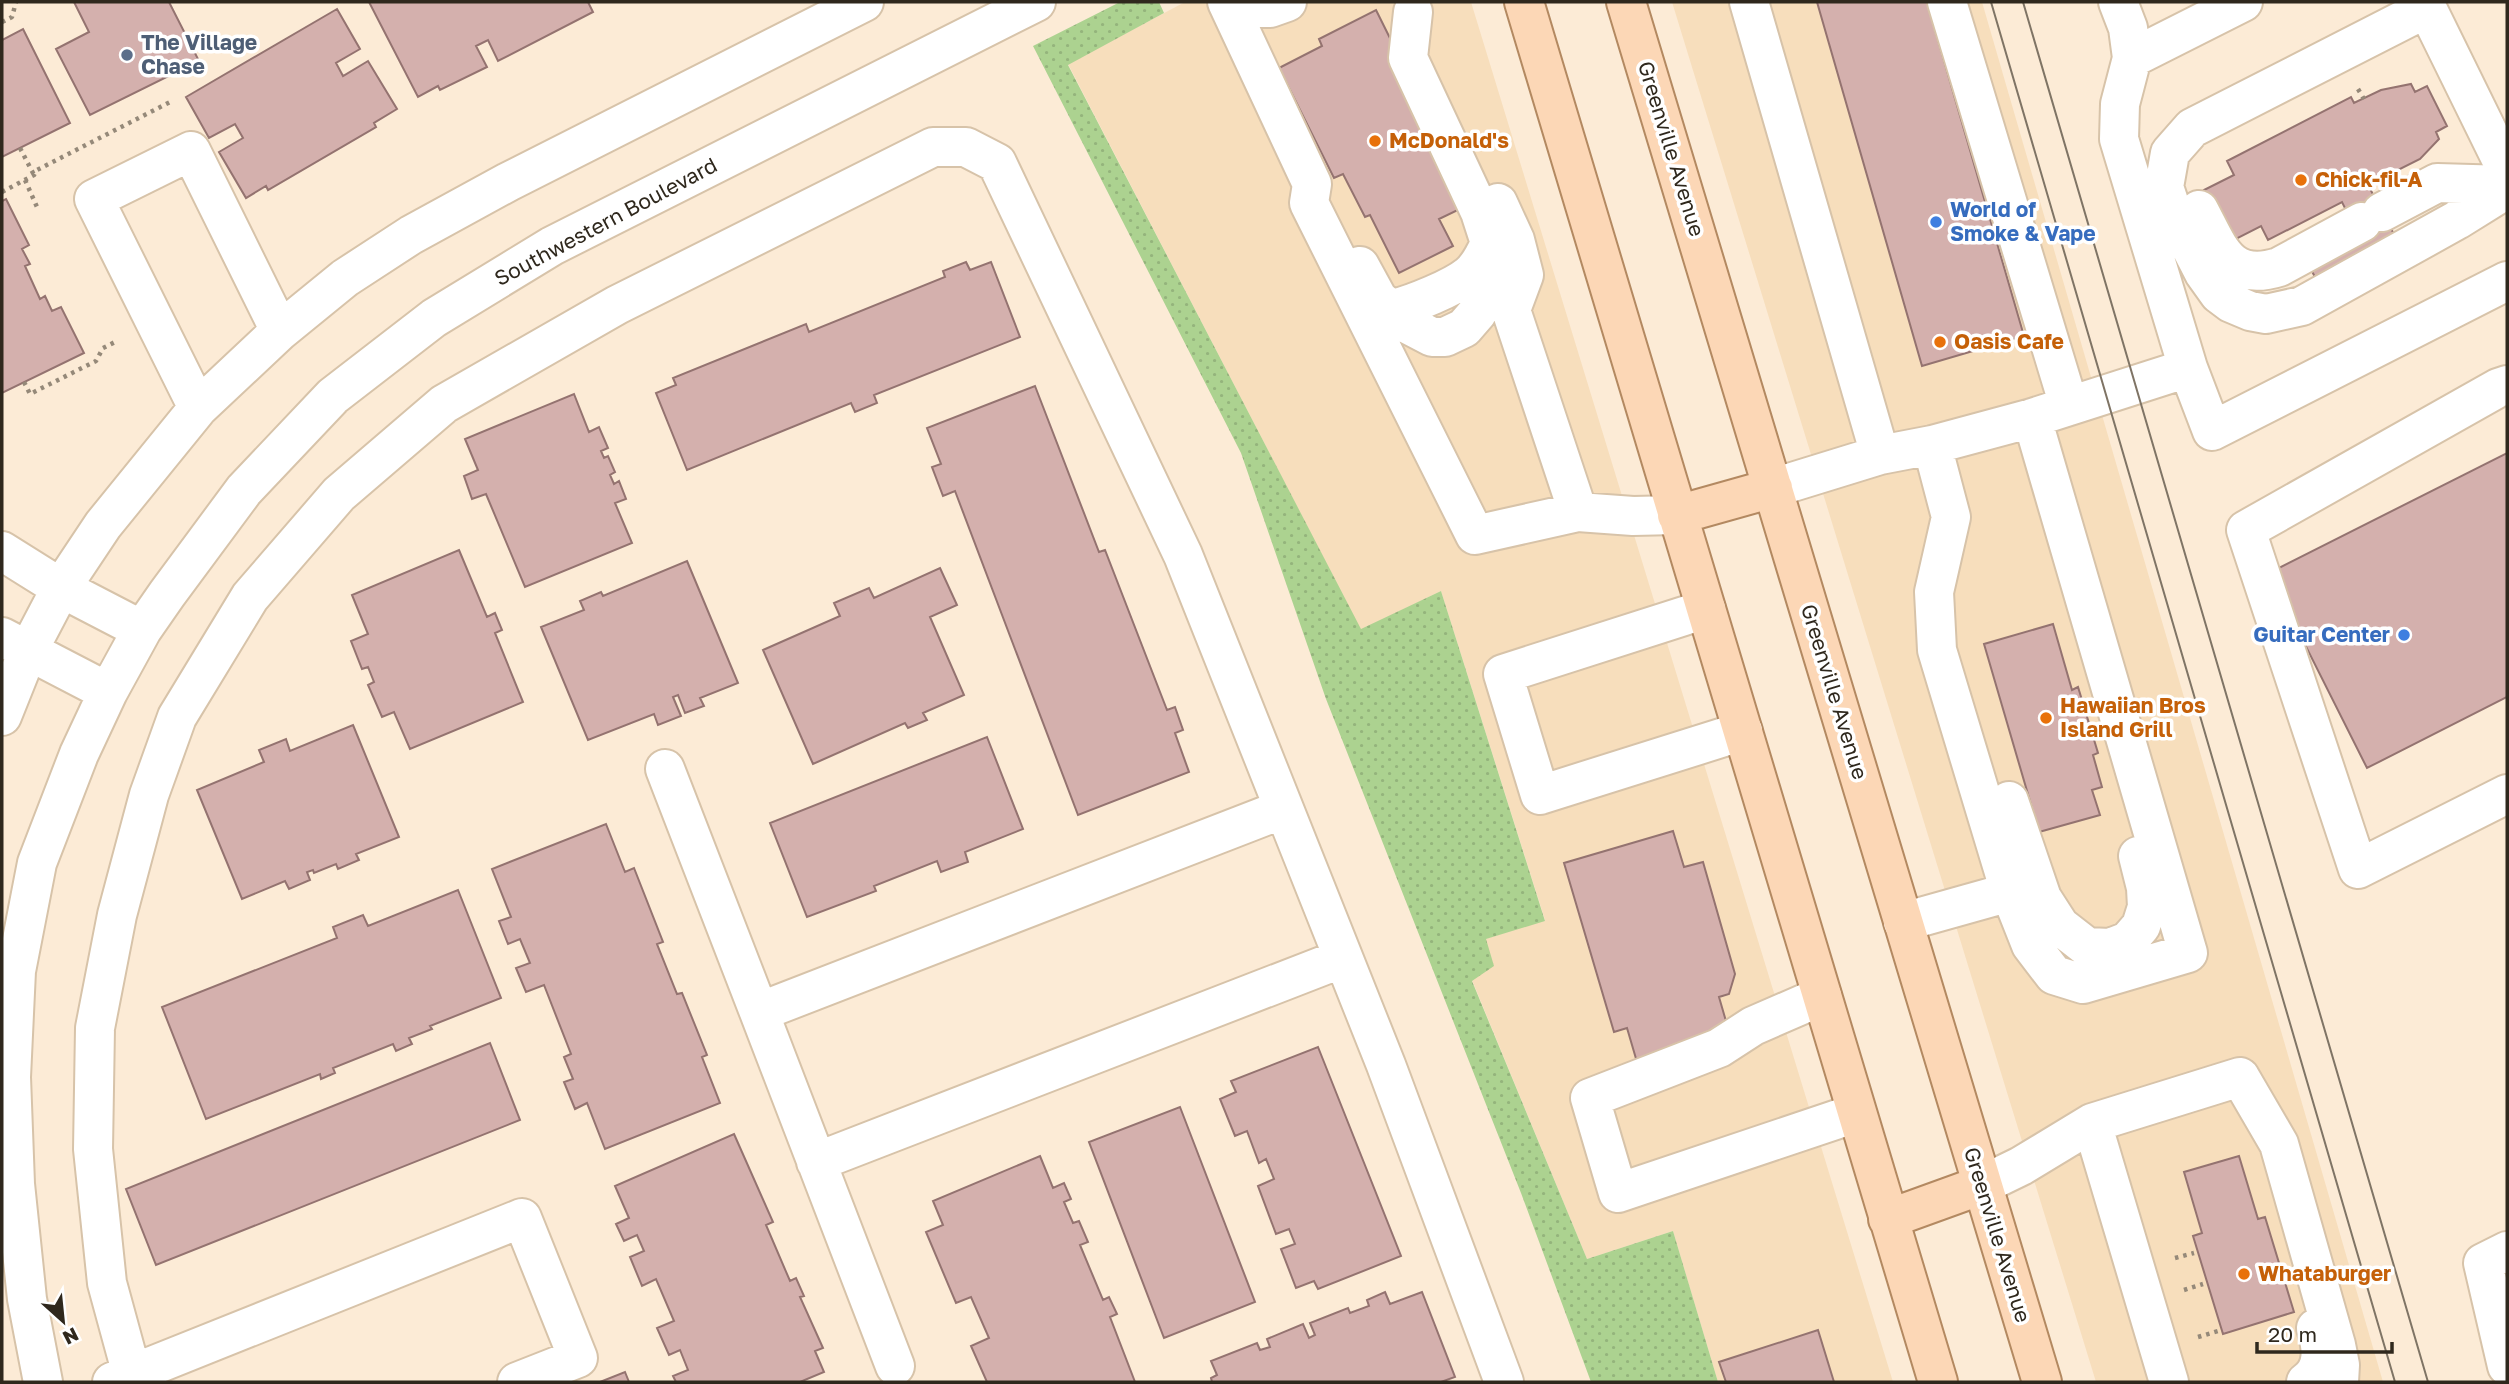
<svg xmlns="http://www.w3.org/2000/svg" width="2509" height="1384" viewBox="0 0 2509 1384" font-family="'Golos Text',sans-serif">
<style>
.built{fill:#f7debc}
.grass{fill:url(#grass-dots)}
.building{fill:#d4b0ad;stroke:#947370;stroke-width:2}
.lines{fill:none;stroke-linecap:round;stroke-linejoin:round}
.minor-casing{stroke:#d7c3a9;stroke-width:42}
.major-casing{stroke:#b38961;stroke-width:42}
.path{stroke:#958979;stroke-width:4.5;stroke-dasharray:3.5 5;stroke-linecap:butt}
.minor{stroke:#fff;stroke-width:38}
.major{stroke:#fcd7b6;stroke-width:38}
.tram{stroke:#7f7465;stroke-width:2}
.service-dot{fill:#5c6f8a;stroke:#fff;stroke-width:2.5}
.food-dot{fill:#e8710a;stroke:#fff;stroke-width:2.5}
.shop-dot{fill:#3f7fe0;stroke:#fff;stroke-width:2.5}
.labels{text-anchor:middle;stroke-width:7;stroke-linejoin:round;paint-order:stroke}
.service-label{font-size:21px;font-weight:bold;fill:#4e5e75;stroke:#fff;text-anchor:start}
.food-label{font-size:21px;font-weight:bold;fill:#c56008;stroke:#fff;text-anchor:start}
.street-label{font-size:21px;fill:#2f281d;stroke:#fff}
.shop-label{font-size:21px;font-weight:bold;fill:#366cbe;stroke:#fff;text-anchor:start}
</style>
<defs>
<pattern id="grass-dots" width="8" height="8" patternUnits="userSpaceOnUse" patternTransform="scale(1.75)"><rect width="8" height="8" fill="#acd290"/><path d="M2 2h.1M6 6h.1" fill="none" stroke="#94b47c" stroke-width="1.8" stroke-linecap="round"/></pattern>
</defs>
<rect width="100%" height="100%" fill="#fcebd6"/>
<path class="built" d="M1185 2H1471L1893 1382H1718L1673 1231 1587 1259 1472 980 1485 939 1545 920 1441 591 1361 630 1068 64Z
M1672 2H1982L2383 1382H2096Z"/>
<path class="grass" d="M1120 2H1159L1164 13 1068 65 1361 629 1441 591 1545 921 1486 939 1494 966 1472 981 1587 1259 1673 1231 1718 1382H1591L1521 1193 1326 699 1241 453 1033 46Z"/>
<path class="building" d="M74 2H169L199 61 90 115 56 49 89 32Z
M369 2H588L593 12 498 61 488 40 476 46 487 67 440 90 438 86 418 97Z
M1817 2H1927L2024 336 1922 366Z
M337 9 360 49 336 63 343 76 368 61 397 109 374 123 376 127 268 190 266 186 246 198 219 152 243 138 235 124 209 138 186 97Z
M1376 10 1440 139 1462 208 1439 219 1453 246 1399 273 1370 215 1365 217 1343 174 1334 178 1279 68 1322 46 1319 39Z
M23 29 70 123 2 157V40Z
M2411 84 2415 92 2427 86 2447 126 2436 132 2439 139 2420 159 2368 185 2396 238 2316 279 2307 262 2348 214 2342 202 2268 240 2261 226 2230 242 2204 190 2234 175 2227 161 2351 97 2354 103 2381 90Z
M6 199 29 245 22 249 30 264 25 266 40 299 45 296 52 311 61 307 84 353 2 393V201Z
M966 262 970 270 991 262 1020 337 874 395 877 403 855 412 851 403 687 470 656 393 676 385 673 378 806 324 809 332 945 277 943 271Z
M1035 386 1099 552 1105 550 1167 710 1175 707 1183 730 1175 733 1189 772 1078 815 955 491 943 496 932 467 941 464 927 428Z
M574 394 589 432 599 427 608 448 601 451 604 458 608 456 615 472 610 475 614 484 619 481 626 499 615 503 632 543 525 587 486 494 472 499 464 476 478 470 465 439Z
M2507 453V697L2367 768 2269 573Z
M459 550 487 617 495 613 502 630 495 633 523 702 410 749 394 712 382 717 368 685 374 682 368 667 362 669 351 641 368 634 352 595Z
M687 561 738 683 700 698 704 706 685 713 678 695 673 697 681 716 658 725 654 714 588 740 541 627 584 610 580 601 601 592 603 596Z
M940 568 957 605 930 617 964 695 923 713 927 720 908 728 905 723 813 764 763 650 840 616 834 603 869 588 874 598Z
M2053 624 2072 690 2078 687 2098 753 2093 755 2102 787 2092 790 2100 815 2039 832 1984 644Z
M353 725 399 837 356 854 359 860 338 869 336 864 314 873 313 870 307 872 310 880 289 889 285 881 242 899 197 790 264 762 259 750 286 739 290 751Z
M987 737 1023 829 965 852 968 862 941 872 937 861 874 886 876 891 807 917 770 823Z
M606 824 625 872 634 868 663 942 657 944 677 994 682 993 707 1055 702 1057 720 1103 605 1149 587 1103 575 1109 564 1082 573 1079 564 1057 571 1054 544 985 526 992 516 968 530 963 520 939 508 944 499 921 511 917 492 869Z
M1673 831 1684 867 1703 862 1735 974 1729 994 1719 997 1730 1035 1637 1062 1627 1028 1614 1032 1564 863Z
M458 890 501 998 430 1026 432 1029 409 1038 412 1044 396 1051 393 1044 333 1068 335 1073 321 1079 320 1074 206 1119 162 1007 337 938 333 927 363 915 368 926Z
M490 1043 520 1120 156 1265 126 1189Z
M1318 1047 1401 1256 1318 1289 1314 1281 1296 1288 1281 1249 1295 1244 1289 1229 1276 1234 1258 1186 1274 1179 1266 1159 1259 1163 1247 1131 1235 1136 1220 1099 1236 1092 1231 1081Z
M1180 1107 1255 1302 1164 1338 1089 1142Z
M734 1134 773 1222 766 1225 790 1281 796 1278 804 1296 800 1297 823 1348 815 1351 824 1372 800 1382H676L673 1376 688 1370 680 1350 669 1355 657 1328 674 1321 656 1279 642 1286 630 1257 644 1251 637 1235 624 1241 616 1224 629 1218 615 1186Z
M1040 1156 1053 1188 1064 1183 1071 1199 1064 1202 1073 1223 1079 1221 1088 1242 1080 1245 1103 1300 1109 1297 1117 1314 1110 1317 1135 1382H987L971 1346 989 1338 971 1297 956 1303 926 1232 943 1225 933 1201Z
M2239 1156 2258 1219 2265 1217 2294 1312 2223 1334 2193 1236 2202 1233 2184 1172Z
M1385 1292 1390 1304 1422 1292 1455 1377 1441 1382H1212L1211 1378 1217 1375 1211 1361 1257 1343 1260 1350 1270 1347 1267 1339 1303 1324 1309 1338 1315 1335 1310 1323 1348 1308 1350 1313 1369 1306 1367 1300Z
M1818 1330 1834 1382H1726L1719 1362Z
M625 1372 629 1382H600Z"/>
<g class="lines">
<defs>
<path id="minor" d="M1227 2 1312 184 1309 203 1475 535 1578 512 1633 516 1677 515
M1749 2 1880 455
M1947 2 2069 406
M2118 2 2128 28 2132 58 2120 104 2119 139 2188 368 2212 431 2507 281
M2424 2 2507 171
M1230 8H1270L1287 2
M2427 8 2192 128 2170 153 2164 187 2172 211 2204 273 2219 294 2231 303 2250 311 2266 314 2302 306 2457 220 2507 189
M2132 58 2243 2
M1498 203 1515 240 1524 275 1511 310 1578 512
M2199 210C2219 247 2228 283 2279 267L2362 222
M2382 212 2437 183 2507 185
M1360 266 1378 299 1409 325 1432 337H1445L1464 328 1477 313 1487 295 1493 272 1490 243 1480 212 1408 58 1413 12
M1393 309C1413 304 1453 288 1469 275 1479 267 1485 254 1490 243
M2507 385 2498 388 2246 530 2358 869 2507 794
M198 408 94 199 191 151 280 331
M1932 445 1951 517 1934 592 1937 650 2010 892 2031 945 2054 975 2083 984 2188 953 2032 418
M1773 488 1880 455 1932 445 2032 418 2188 368
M2 551 61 588 142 630
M1706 609 1503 674 1540 795 1743 731
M2 637 108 692
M2 716 28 651 61 588 103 525 198 408 280 331 345 278 411 235 508 182 864 2
M665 769 759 1012
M2009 801 2042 898 2060 926 2087 947 2110 948 2128 941 2141 926 2147 907 2146 888 2138 856
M1903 922 2010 892
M1822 996 1753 1026 1719 1048 1590 1098 1618 1193 1856 1113
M2240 1077 2279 1144 2336 1345 2340 1365 2339 1382
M2092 1123 2240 1077
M816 1162 1343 958
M1982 1185 2021 1166 2092 1123 2169 1382
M2507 1251 2483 1263 2507 1366
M895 1366 759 1012 1283 809
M43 1382 27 1299 15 1184 11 1077 16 971 37 863 79 754 108 692 142 630 167 594 244 490 333 396 434 318 552 246 1036 2
M112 1382 522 1218 578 1358 517 1382
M134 1382 107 1283 93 1149 95 1028 117 915 149 795 177 717 250 597 339 494 444 404 617 305 933 147H966L997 163 1183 555 1386 1065 1504 1382
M2306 1382C2325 1369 2322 1347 2316 1328"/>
<path id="major" d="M1524 2 1938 1382
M1626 2 2042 1382
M1677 515 1773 488
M1888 1219 1982 1185"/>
</defs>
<use href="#minor" class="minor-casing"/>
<use href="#major" class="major-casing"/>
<path class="path" d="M2 22 12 17 16 2
M2358 89 2364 99
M20 148 34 175
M25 180 37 207
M2 192 34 175 37 170 172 101
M24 382 30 394 96 361 103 348 117 341
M2175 1258 2194 1253
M2184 1290 2203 1284
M2198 1337 2218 1331"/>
<use href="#minor" class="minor"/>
<use href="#major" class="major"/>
<path class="tram" d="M1991 2 2395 1382
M2023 2 2428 1382"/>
</g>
<circle class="service-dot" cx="127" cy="55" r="7"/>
<g class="food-dot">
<circle cx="1375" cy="141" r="7"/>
<circle cx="2301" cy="180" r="7"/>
<circle cx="1940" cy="342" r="7"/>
<circle cx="2046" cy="718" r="7"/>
<circle cx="2244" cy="1274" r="7"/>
</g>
<g class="shop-dot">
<circle cx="1936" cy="222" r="7"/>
<circle cx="2404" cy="635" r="7"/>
</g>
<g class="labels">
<g class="service-label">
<text x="141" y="50">The Village<tspan x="141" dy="24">Chase</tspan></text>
</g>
<g class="food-label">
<text x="1389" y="148">McDonald's</text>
<text x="2315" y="187">Chick-fil-A</text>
<text x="1954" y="349">Oasis Cafe</text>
<text x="2060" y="713">Hawaiian Bros<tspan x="2060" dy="24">Island Grill</tspan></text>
<text x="2258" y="1281">Whataburger</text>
</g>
<g class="street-label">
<text transform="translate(1671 149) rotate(73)" y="7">Greenville Avenue</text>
<text transform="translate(606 222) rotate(-28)" y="7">Southwestern Boulevard</text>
<text transform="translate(1834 692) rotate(73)" y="7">Greenville Avenue</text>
<text transform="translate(1997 1235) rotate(73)" y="7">Greenville Avenue</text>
</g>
<g class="shop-label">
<text x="1950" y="217">World of<tspan x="1950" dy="24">Smoke &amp; Vape</tspan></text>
<text x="2390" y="642" text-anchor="end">Guitar Center</text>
</g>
</g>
<rect width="2509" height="1384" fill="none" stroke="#2f281d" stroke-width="7"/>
<g transform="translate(63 1321) rotate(153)" stroke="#ffffff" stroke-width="5" paint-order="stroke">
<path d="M0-5L12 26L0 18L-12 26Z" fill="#2f281d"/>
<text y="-10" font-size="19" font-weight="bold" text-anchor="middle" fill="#2f281d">N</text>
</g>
<path d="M2257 1342v10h135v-10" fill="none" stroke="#2f281d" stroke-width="3.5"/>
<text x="2268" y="1342" font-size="21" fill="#2f281d" stroke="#ffffff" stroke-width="5" paint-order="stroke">20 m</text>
</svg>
